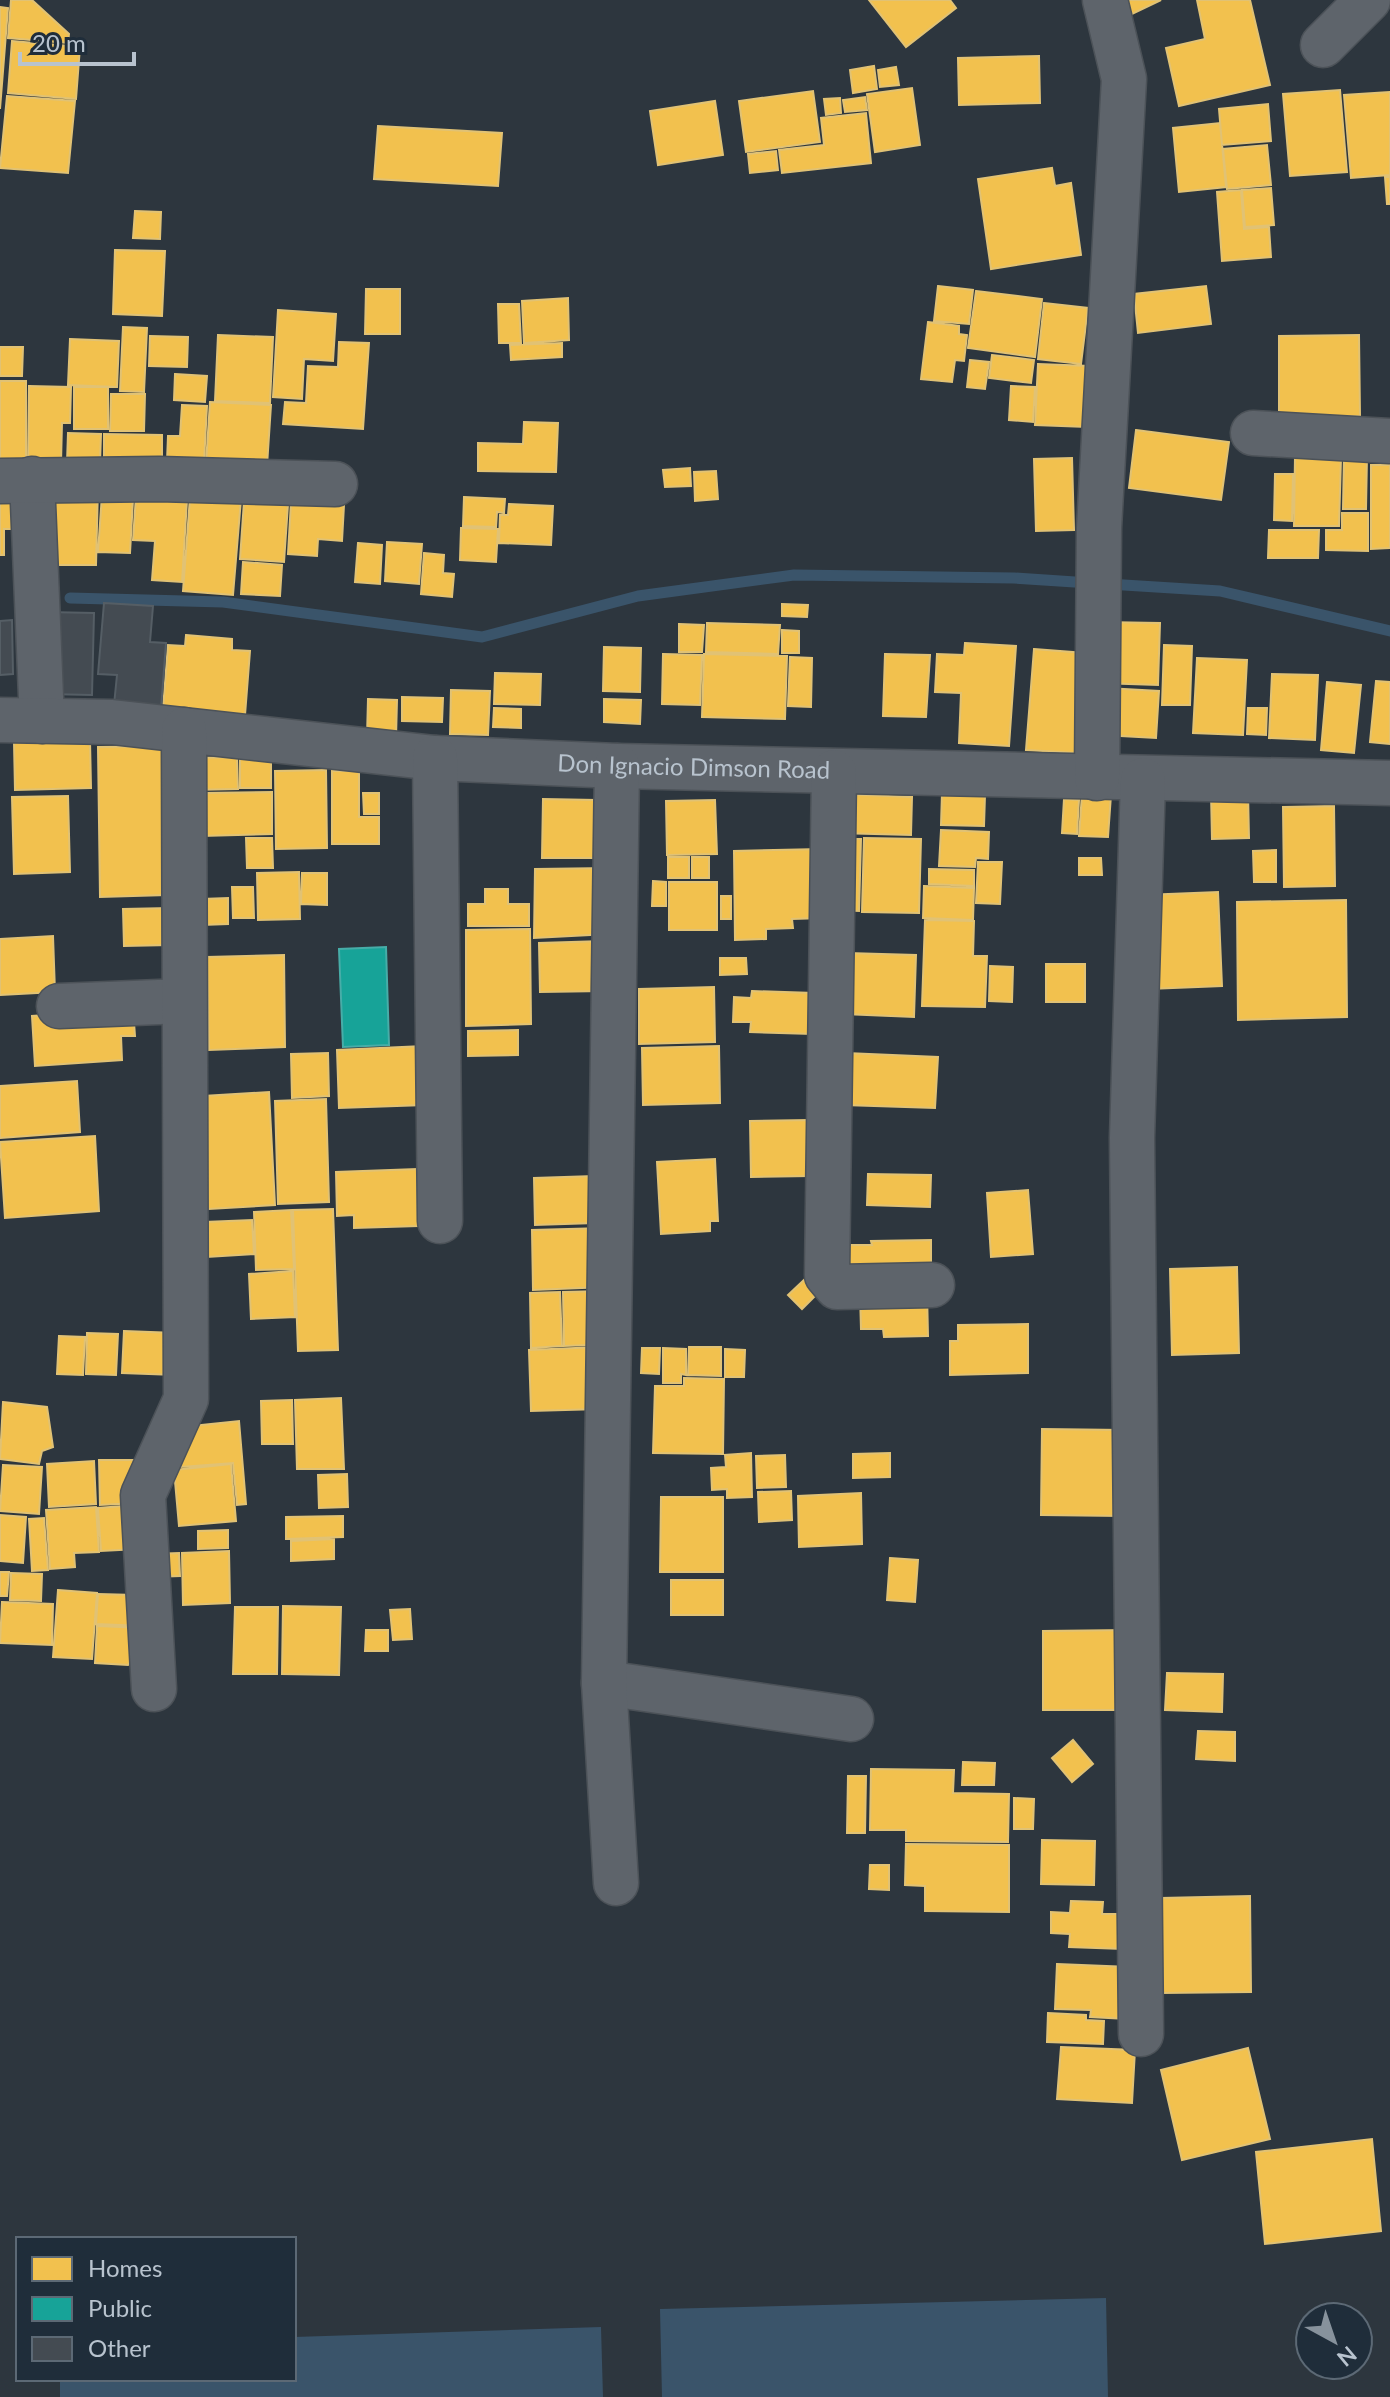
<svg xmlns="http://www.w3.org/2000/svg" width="1390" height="2397" viewBox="0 0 1390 2397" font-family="Lato,sans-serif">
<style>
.water{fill:#3a546a}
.homes{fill:#f2c14e;stroke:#e1c274;stroke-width:2}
.public{fill:#17a398;stroke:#47ada8;stroke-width:2}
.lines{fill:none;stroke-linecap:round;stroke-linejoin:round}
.stream{stroke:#3a546a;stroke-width:11}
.building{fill:#444b52;stroke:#555e65;stroke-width:2}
.minor-casing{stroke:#4c5258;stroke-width:47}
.minor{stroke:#5e646b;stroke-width:44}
.labels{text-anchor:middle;stroke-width:8;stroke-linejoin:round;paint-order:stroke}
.street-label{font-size:24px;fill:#b8c3ce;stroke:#1f2d3a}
</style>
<rect width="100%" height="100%" fill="#2d363e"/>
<path class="water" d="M1106 2298 1108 2397H662L660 2309Z
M601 2327 603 2397H60V2379H294V2337Z"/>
<path class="homes" d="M11 0H32L69 34 68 43 8 38Z
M869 0H950L956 8 906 47Z
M1123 0H1161L1130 15Z
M1197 0H1250L1270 85 1179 106 1166 48 1205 39Z
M0 7 8 8 0 109Z
M12 41 80 47 76 99 8 93Z
M1039 56 1040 103 959 105 958 58Z
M874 66 877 89 853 93 850 70Z
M896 67 899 85 880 87 878 70Z
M912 88 920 145 875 152 867 94Z
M1340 90 1347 172 1290 176 1283 94Z
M813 91 820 142 746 152 739 101Z
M1390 92V175L1351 178 1344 95Z
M7 96 75 101 68 173 0 168Z
M865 97 867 110 845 112 843 100Z
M840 98 841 113 826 115 824 99Z
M715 101 723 155 658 165 650 111Z
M1268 104 1271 141 1222 145 1219 109Z
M866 113 871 163 782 173 779 150 824 145 821 118Z
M1220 123 1226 187 1179 192 1173 128Z
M378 126 502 133 498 186 374 179Z
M1267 145 1271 185 1227 189 1223 149Z
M776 151 778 170 750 173 748 154Z
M1052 168 1055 186 1071 183 1081 255 991 269 978 179Z
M1385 177H1390V204H1387Z
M1271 188 1274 225 1245 227 1242 190Z
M1241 190 1244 229 1269 227 1271 257 1222 261 1217 192Z
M135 211 161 212 160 239 133 238Z
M115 250 165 251 162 316 113 314Z
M938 286 973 290 969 324 934 321Z
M1206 286 1211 324 1138 333 1134 294Z
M366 289H400V334H365Z
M976 291 1042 299 1035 357 968 348Z
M568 298 569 340 524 343 522 301Z
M1044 303 1088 308 1081 364 1038 359Z
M498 304H519L521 343H499Z
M278 310 336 314 333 361 304 359 302 399 273 397Z
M928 322 959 326V334L967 335 964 361 955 360 952 382 921 379Z
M123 327 147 328 144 392 120 391Z
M218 335 273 337 270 403 215 401Z
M1359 335 1360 416H1279V336Z
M150 336 188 337 187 367 149 366Z
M70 339 119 341 117 387 68 385Z
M339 342 369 343 363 429 283 424 285 402 306 403 308 366 338 367Z
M562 343V357L511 360 510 345Z
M0 347H23L22 376H0Z
M992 355 1034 360 1031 383 989 378Z
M970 360 989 362 985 389 967 387Z
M1038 364 1090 366 1087 427 1035 425Z
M175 374 207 376 205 402 174 400Z
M0 381H26V463H0Z
M29 386 71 387 70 423H62L61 463 28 462Z
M1011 386 1035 387 1033 422 1009 420Z
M74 387H108V429H74Z
M111 394H145L144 431H110Z
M210 402 271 405 267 466 206 463Z
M182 405 207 406 204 463 167 461 168 436H180Z
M524 422 558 423 556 472 478 471V443L523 444Z
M1136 430 1229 442 1221 500 1129 488Z
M68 433 101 434 100 463H67Z
M104 434 162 435V463L104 462Z
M1344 456H1367L1366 509H1343Z
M1295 457 1341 458 1339 526H1294Z
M1072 458 1074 530 1036 531 1034 459Z
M1371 465H1390V548L1371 549Z
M690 468 691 486 665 487 663 470Z
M716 471 718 499 695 501 694 472Z
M1275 474H1293L1292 521 1274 520Z
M103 480 134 482 130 553 98 552Z
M137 481 188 484 182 582 152 580 155 541 133 540Z
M191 484 242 487 233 595 183 591Z
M0 485H22L21 529H4V555H0Z
M35 485 98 488 96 565H38Z
M245 487 289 490 284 562 240 559Z
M464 497 505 499 504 513 497 512 496 527 463 526Z
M291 502 344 505 342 541 318 539 317 556 288 554Z
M509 504 553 506 551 545 499 543 500 515H508Z
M1342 513H1368V551L1326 550V530H1342Z
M461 528 498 529 496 562 460 560Z
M1269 530H1319L1318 558H1268Z
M387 542 422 544 419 584 385 581Z
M358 543 382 545 380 584 355 582Z
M424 553 444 555 443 573 454 574 452 597 421 594Z
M243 562 282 565 280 596 241 594Z
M782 604 808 605 807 617 782 616Z
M1101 622 1160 623 1158 685 1099 683Z
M707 623 780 625 778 654 706 652Z
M679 624 704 625 702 652H679Z
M782 630 799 631V653H782Z
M186 635 232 639V650L250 651 245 715 163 709 168 645 185 646Z
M965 643 1016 646 1009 746 959 743 961 693 935 692 937 654 964 655Z
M1164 645 1192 646 1190 705H1162Z
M604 647 641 648 640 692 603 691Z
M1034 649 1085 653 1077 753 1026 750Z
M663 654 702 655 700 705 662 704Z
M704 654 787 656 785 719 702 717Z
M885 654 930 655 926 717 883 716Z
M790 657 812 658 811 707 788 706Z
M1197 658 1247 660 1243 735 1193 733Z
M495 673 541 674 540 705 494 704Z
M1272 674 1318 675 1315 740 1269 738Z
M1376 681 1390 682V744L1370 742Z
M1327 682 1361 685 1354 753 1321 750Z
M1106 688 1159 691 1156 738 1103 735Z
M451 690 490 691 488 735 450 734Z
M402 697 443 698 442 722 402 721Z
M368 699 397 700 396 738 367 737Z
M604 699 641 700 640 724 604 722Z
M494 708 521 709V728L493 727Z
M1248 708H1267L1266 735 1247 734Z
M90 740 91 788 15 790 14 742Z
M164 746 167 895 100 897 98 747Z
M237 757 238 789 192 790V758Z
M271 758V788H240V759Z
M326 770 327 848 276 849 275 771Z
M332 771H359V817H379V844H332Z
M272 792V834L202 836 201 793Z
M1248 792 1249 838 1212 839 1211 793Z
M363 793H379V814H364Z
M942 793 985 795 984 826 941 825Z
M838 794 912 797 911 835 837 833Z
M1082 794 1111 795 1108 837 1079 836Z
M68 796 70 872 14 874 12 797Z
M543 799 596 800 595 858H542Z
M1064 799 1079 800 1077 834 1062 833Z
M715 800 717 854 667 855 666 801Z
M1334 806 1335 886 1284 887 1283 807Z
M941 830 989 832 988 859 976 858 975 867 939 866Z
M246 838H272L273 868H247Z
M864 838 921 839 919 913 862 912Z
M838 839H861L859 911 837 910Z
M821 849 822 918 792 919 793 928 766 929V939L735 940 734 851Z
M1276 850V882H1254L1253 851Z
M668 857H689V878H668Z
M692 857H709V878H692Z
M1079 858H1101L1102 875H1079Z
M978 862H1002L1000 904 976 903Z
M609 868V934L534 938 535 869Z
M929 869 974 870V886L929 884Z
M299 872 300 919 258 920 257 873Z
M302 873H327V905L301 904Z
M653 881 666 882V906H652Z
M669 882H717V930H669Z
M924 886 974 888 973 920 923 918Z
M232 887H253L254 918H233Z
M485 889H508V904H529V926H468V904H485Z
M1218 892 1222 986 1149 989 1144 895Z
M721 896H731V919H721Z
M228 898V924L202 925V899Z
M1346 900 1347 1017 1238 1020 1237 902Z
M170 908V945L124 946 123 909Z
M925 920 974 921 973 956H987L985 1007 922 1006Z
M530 929 531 1024 466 1026V930Z
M53 936 55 992 0 995V939Z
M603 941 604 991 540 992 539 943Z
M847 953 916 955 914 1017 844 1014Z
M284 955 285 1047 209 1050 207 957Z
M720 958H746L747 974 720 975Z
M1046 964H1085V1002H1046Z
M990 966 1013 967 1012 1002 989 1001Z
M714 987 715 1042 639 1044V989Z
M752 991 814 993 812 1034 750 1032 751 1022H733L734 997 751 998Z
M133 1009 135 1036H121L122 1060 35 1066 32 1016Z
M518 1030V1055L468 1056V1031Z
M423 1046 425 1105 339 1108 337 1050Z
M719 1046 720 1103 643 1105 642 1048Z
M328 1053 329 1096 292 1098 291 1054Z
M846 1053 938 1057 935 1108 844 1105Z
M77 1081 80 1132 0 1138V1086Z
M269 1092 275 1205 192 1210 187 1097Z
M326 1099 329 1202 278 1204 275 1101Z
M809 1120 810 1176 751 1177 750 1121Z
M95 1136 99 1211 5 1218 0 1142Z
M715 1159 718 1221H710V1231L661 1234 657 1162Z
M417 1169 418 1226 354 1228V1215L337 1216 336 1172Z
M868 1174 931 1175 930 1207 867 1205Z
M594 1176 595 1223 535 1225 534 1178Z
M1028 1190 1033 1254 991 1257 987 1193Z
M333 1209 338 1350 298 1351 293 1210Z
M291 1210 294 1269 256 1270 254 1212Z
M252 1220 254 1254 207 1257 205 1222Z
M604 1228 606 1287 533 1290 532 1230Z
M931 1240V1279L842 1280V1245H872L871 1241Z
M1237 1267 1239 1353 1172 1355 1170 1269Z
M293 1271 295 1317 251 1319 249 1274Z
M808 1276 822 1289 802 1309 788 1295Z
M603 1291 589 1345 564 1346 563 1292Z
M927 1291 928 1336 884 1337 883 1329H861L860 1294Z
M560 1292 562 1346 531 1348 530 1293Z
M1028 1324V1373L950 1375V1341H958V1325Z
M124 1331 176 1333 175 1375 122 1373Z
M87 1333 118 1334 116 1375 86 1374Z
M59 1336 85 1337 83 1375 57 1374Z
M598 1347 600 1409 531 1411 529 1350Z
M689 1347H721V1376L688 1375Z
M642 1348H660L659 1374 641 1373Z
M663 1348 686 1349V1375L681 1374V1383H663Z
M725 1349 745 1350 744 1377H725Z
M684 1378 724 1379 723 1454 653 1453 655 1386H684Z
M341 1398 344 1469H297L295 1400Z
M292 1400 293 1444H262L261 1401Z
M3 1402 47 1407 53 1447 42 1451 39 1464 0 1459Z
M239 1421 246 1504 237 1505 233 1463 181 1467 179 1445 192 1426Z
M1042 1429 1123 1430 1121 1516 1041 1515Z
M751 1453 752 1497 727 1498V1489L712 1490 711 1468 726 1467 725 1455Z
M890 1453V1477L853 1478V1454Z
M785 1455 786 1487 757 1488 756 1456Z
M99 1460H134L136 1503 100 1505Z
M94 1461 96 1504 49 1507 47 1464Z
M231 1464 236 1521 179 1526 174 1470Z
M3 1465 42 1467 39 1514 0 1511Z
M347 1474 348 1507 319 1508 318 1475Z
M791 1491 792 1520 759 1522 758 1492Z
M861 1493 862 1544 799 1547 798 1496Z
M661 1497H723V1572H660Z
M136 1505 138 1549 101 1551 98 1508Z
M96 1507 99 1552 74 1553 75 1567 50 1569 46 1510Z
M0 1515 26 1517 23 1563 0 1561Z
M343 1516V1537L286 1539V1517Z
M44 1518 48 1570 32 1571 29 1519Z
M228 1530V1548L198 1549V1531Z
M334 1539V1559L291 1561V1541Z
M229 1551 230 1603 183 1605 182 1553Z
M179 1553 180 1576 153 1577 152 1554Z
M890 1558 918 1560 915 1602 887 1600Z
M0 1572H9L7 1596H0Z
M11 1573 42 1574 41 1601 10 1600Z
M671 1580H723V1615H671Z
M58 1590 97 1593 92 1659 53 1657Z
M98 1594 135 1595 144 1626 96 1624Z
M2 1602 53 1604 52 1645 0 1643Z
M283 1606 341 1607 339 1675 282 1674Z
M235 1607H278L277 1674H233Z
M410 1609 412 1639 393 1640 390 1610Z
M97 1626 144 1628 147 1638 128 1665 95 1663Z
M366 1630H388V1651H365Z
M1127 1630 1126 1710H1043V1631Z
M1167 1673 1223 1674 1222 1712 1165 1710Z
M1198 1731 1235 1732V1761L1196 1759Z
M1073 1740 1093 1764 1072 1782 1052 1758Z
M963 1762 995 1763 994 1785H962Z
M871 1769 954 1770 953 1793 1009 1794 1008 1842 906 1841V1830H870Z
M848 1776H866L865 1833H847Z
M1014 1798 1034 1799 1033 1829H1014Z
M1042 1840 1095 1841 1094 1885 1041 1884Z
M906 1844 1009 1845V1912L925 1911V1886L905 1885Z
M870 1865H889V1890L869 1889Z
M1250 1896 1251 1992 1162 1993 1161 1898Z
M1071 1901 1103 1902 1102 1914H1124L1123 1949 1069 1947 1070 1934 1051 1933V1912L1070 1913Z
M1057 1964 1130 1967 1127 2019 1090 2017 1091 2010 1055 2009Z
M1048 2013 1086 2015V2020L1104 2021 1103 2044 1047 2042Z
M1061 2047 1135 2050 1132 2103 1057 2099Z
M1248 2048 1270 2139 1182 2160 1161 2070Z
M1372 2139 1381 2231 1265 2244 1256 2152Z"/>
<path class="public" d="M386 947 389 1045 343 1047 339 949Z"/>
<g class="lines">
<path class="stream" d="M1108 584 1220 591 1390 631
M70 598 223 602 482 637 638 596 794 575 1014 578 1090 583"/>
</g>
<path class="building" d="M104 603 153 606 150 642 166 643 161 709 114 705 117 675 98 674Z
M47 612 94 613 92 695 46 694Z
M12 620 13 674 0 675V621Z"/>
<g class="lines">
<defs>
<g id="minor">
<path d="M1323 45 1368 0"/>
<path d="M1253 433 1390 441"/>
<path d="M32 479 42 721"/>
<path d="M0 481 159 479 335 484"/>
<path id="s1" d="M0 720 112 722 435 758 617 766 1390 783"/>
<path d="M435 758 440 1221"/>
<path d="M834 772 827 1275 837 1287 932 1285"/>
<path d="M1097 778 1099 528 1124 79 1105 0"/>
<path d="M59 1006 184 1001"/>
<path d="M604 1683 851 1719"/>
<path d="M154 1689 143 1495 186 1399 184 730"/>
<path d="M616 1883 604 1683 617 766"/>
<path d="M1141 2034 1132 1138 1143 780"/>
</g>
</defs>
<use href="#minor" class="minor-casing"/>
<use href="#minor" class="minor"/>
</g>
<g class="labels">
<g class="street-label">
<text dy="8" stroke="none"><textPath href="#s1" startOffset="696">Don Ignacio Dimson Road</textPath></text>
</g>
</g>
<rect x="16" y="2237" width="280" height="144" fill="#1f2d3a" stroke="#5c6975" stroke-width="2"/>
<rect x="32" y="2257" width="40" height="24" fill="#f2c14e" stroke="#5c6975" stroke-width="2"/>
<text x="88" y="2277" font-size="24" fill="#b8c3ce">Homes</text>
<rect x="32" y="2297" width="40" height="24" fill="#17a398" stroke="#5c6975" stroke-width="2"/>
<text x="88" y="2317" font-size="24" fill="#b8c3ce">Public</text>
<rect x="32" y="2337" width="40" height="24" fill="#444b52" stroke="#5c6975" stroke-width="2"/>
<text x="88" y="2357" font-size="24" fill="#b8c3ce">Other</text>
<g transform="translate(1334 2341) rotate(140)"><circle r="38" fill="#1f2d3a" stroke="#5c6975" stroke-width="2"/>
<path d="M0-6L14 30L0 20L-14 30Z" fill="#87929c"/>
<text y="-12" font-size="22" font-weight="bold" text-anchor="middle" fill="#b8c3ce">N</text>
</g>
<path d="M20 52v12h114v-12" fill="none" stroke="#b8c3ce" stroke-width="4"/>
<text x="32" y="52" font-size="24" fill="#b8c3ce" stroke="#1f2d3a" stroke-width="6" paint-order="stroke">20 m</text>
</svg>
